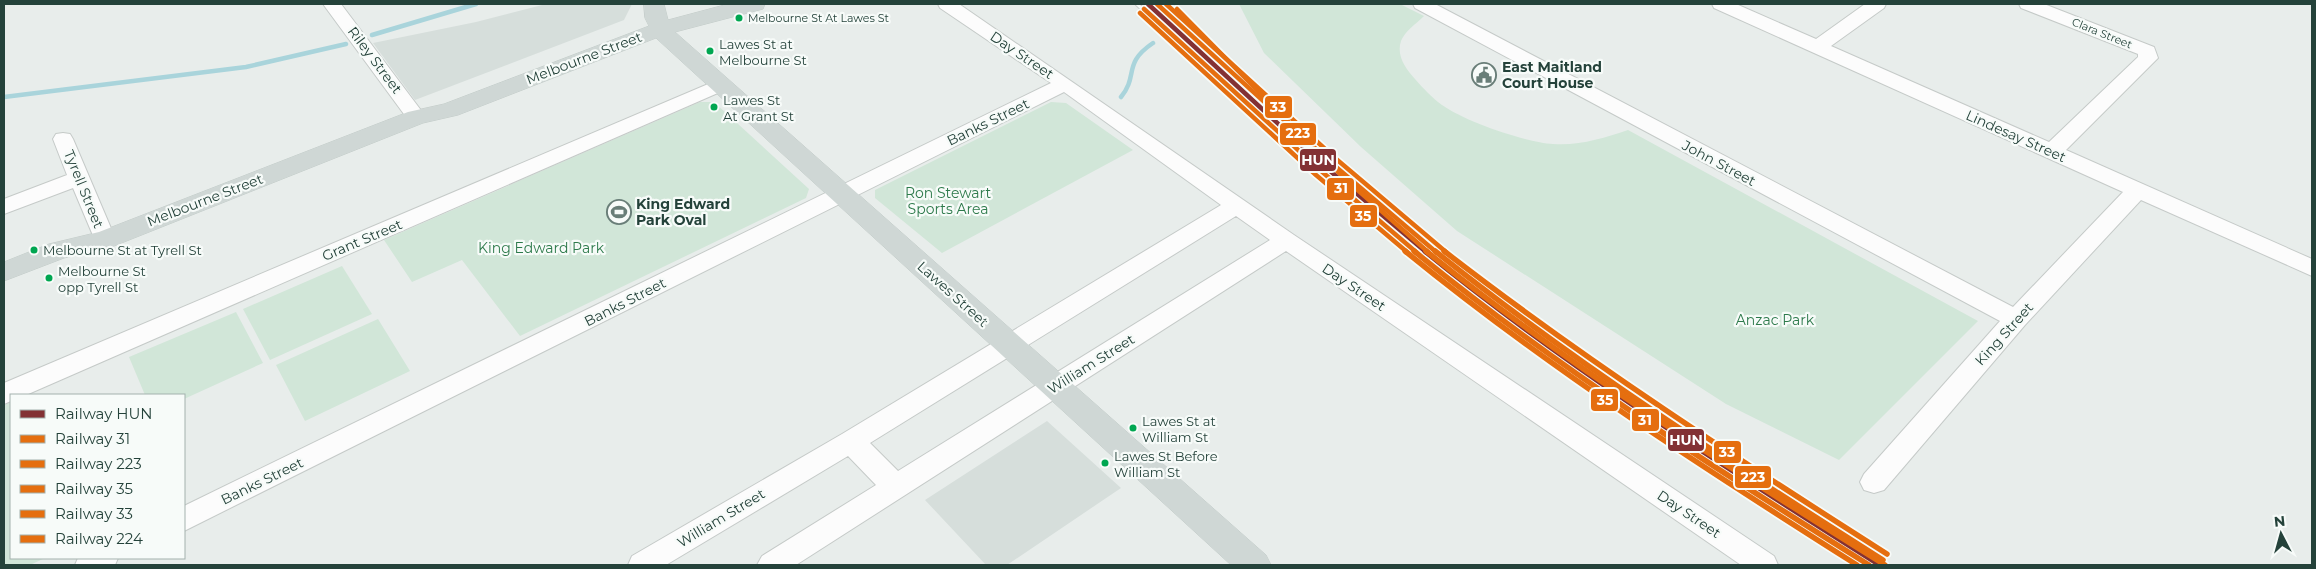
<svg xmlns="http://www.w3.org/2000/svg" width="2316" height="569" viewBox="0 0 2316 569" font-family="Montserrat,sans-serif">
<style>
.built{fill:#d6dedb}
.green{fill:#d1e6d8}
.lines{fill:none;stroke-linecap:round;stroke-linejoin:round}
.stream{stroke:#a9d4db;stroke-width:4.5}
.minor-casing{stroke:#c5cac8;stroke-width:2}
.major-casing{stroke:#c3ccc9;stroke-width:1}
.minor{fill:#fcfcfc;fill-rule:evenodd}
.major{fill:#cfd7d5;fill-rule:evenodd}
.rail-far1-casing{stroke:#c9cdcc;stroke-width:5}
.rail-casing{stroke:#c9cdcc;stroke-width:6}
.rail-far1{stroke:#f7fbf9;stroke-width:3;stroke-dasharray:10;stroke-linecap:butt}
.rail{stroke:#f7fbf9;stroke-width:4.5;stroke-dasharray:12;stroke-linecap:butt}
.rail-1-far1-casing{stroke:#f7fbf9;stroke-width:8}
.rail-1-casing{stroke:#f7fbf9;stroke-width:9}
.rail-2-far1-casing{stroke:#f7fbf9;stroke-width:8}
.rail-2-casing{stroke:#f7fbf9;stroke-width:9}
.rail-3-far1-casing{stroke:#f7fbf9;stroke-width:8}
.rail-3-casing{stroke:#f7fbf9;stroke-width:9}
.rail-4-far1-casing{stroke:#f7fbf9;stroke-width:8}
.rail-4-casing{stroke:#f7fbf9;stroke-width:9}
.rail-5-far1-casing{stroke:#f7fbf9;stroke-width:8}
.rail-5-casing{stroke:#f7fbf9;stroke-width:9}
.rail-6-far1-casing{stroke:#f7fbf9;stroke-width:8}
.rail-6-casing{stroke:#f7fbf9;stroke-width:9}
.rail-1-far1{stroke:#833134;stroke-width:4.5}
.rail-1{stroke:#833134;stroke-width:5.5}
.rail-2-far1{stroke:#e56e0f;stroke-width:4.5}
.rail-2{stroke:#e56e0f;stroke-width:5.5}
.rail-3-far1{stroke:#e56e0f;stroke-width:4.5}
.rail-3{stroke:#e56e0f;stroke-width:5.5}
.rail-4-far1{stroke:#e56e0f;stroke-width:4.5}
.rail-4{stroke:#e56e0f;stroke-width:5.5}
.rail-5-far1{stroke:#e56e0f;stroke-width:4.5}
.rail-5{stroke:#e56e0f;stroke-width:5.5}
.rail-6-far1{stroke:#e56e0f;stroke-width:4.5}
.rail-6{stroke:#e56e0f;stroke-width:5.5}
.bus-dot{fill:#00a651;stroke:#f7fbf9;stroke-width:2}
.labels{text-anchor:middle;stroke-width:4.5;stroke-linejoin:round;paint-order:stroke}
.far-bus-label{font-size:11px;fill:#24423a;stroke:#f7fbf9;text-anchor:start}
.far-street-label{font-size:11px;fill:#24423a;stroke:#f7fbf9}
.bus-label{font-size:13px;fill:#24423a;stroke:#f7fbf9;text-anchor:start}
.street-label{font-size:14px;fill:#24423a;stroke:#f7fbf9}
.poi-label{font-size:14px;font-weight:bold;fill:#24423a;stroke:#f7fbf9;text-anchor:start}
.park-label{font-size:14px;fill:#2d7a4b;stroke:#f7fbf9}
.line-badge{stroke:#f7fbf9;stroke-width:2}
.badge-label{font-size:14px;text-anchor:middle;font-weight:bold;fill:#fff}
</style>
<rect width="100%" height="100%" fill="#e8edeb"/>
<path class="built" d="M546 4H632L624 20 415 100 373 43 476 22Z
M1047 421 1121 488 1007 565H986L925 500Z"/>
<path class="green" d="M1239 4H1400L1424 16C1416 24 1405 31 1401 41 1396 56 1406 69 1415 79 1423 88 1432 98 1442 105 1466 122 1525 142 1553 144 1579 146 1604 138 1628 130L1978 321 1839 460 1726 404 1457 231 1361 147 1264 53Z
M700 102H714L809 189 806 198 520 336 462 260 412 282 384 240Z
M1051 102 1066 103 1133 150 942 253 875 198V190Z
M342 266 372 314 270 360 243 309Z
M236 312 263 363 184 399V395H145L129 357Z
M378 319 410 371 305 421 276 365Z
M11 402V558H45L30 565H4V405Z"/>
<g class="lines">
<path class="stream" d="M372 35 476 4
M4 97 246 67 346 44
M1121 97C1139 75 1122 64 1153 43"/>
<defs>
<path id="minor" d="M323 4H341L423 113 426 117 423 121 416 123 409 121Z
M938 4H959L1294 235 1774 556 1778 565H1741L1286 251 796 565H757L762 556 876 485 848 456 666 565H628L632 556 842 434 1221 205 1064 92 184 531V506L1051 83 940 8ZM1236 216 1270 240 898 471 870 443Z
M1413 4H1435L2013 307 2123 192 1714 8 1712 4H1736L1816 39 1865 4H1886L1884 8 1831 46 2049 142 2138 57V54L2021 8 2019 4H2044L2154 47 2158 58 2066 150 2312 259V276L2141 200 2025 325 1884 490 1874 493 1864 490 1860 482 1864 474 2000 321 1415 8Z
M720 79 727 81 730 85 727 89 26 395H11V401L4 404V383Z
M63 133 70 134 73 139 116 240 113 245 105 248 97 245 73 188 4 214V199L67 175 53 139 56 134Z
M78 558H118L115 565H75Z"/>
<path id="major" d="M644 4H664L668 20 728 4H765L763 9 675 32 1266 555 1271 565H1231L656 38 458 115 423 123 114 246 64 258 4 281V262L49 244 99 232 408 112 444 104 649 26 645 18Z"/>
</defs>
<use href="#minor" class="minor-casing"/>
<use href="#major" class="major-casing"/>
<use href="#minor" class="minor"/>
<use href="#major" class="major"/>
<defs>
<path id="rail-far1" d="M1137 4 1311 167 1411 252"/>
<path id="rail" d="M1409 251C1550 367 1703 468 1857 565"/>
</defs>
<use href="#rail-far1" class="rail-far1-casing"/>
<use href="#rail" class="rail-casing"/>
<use href="#rail-far1" class="rail-far1"/>
<use href="#rail" class="rail"/>
<defs>
<path id="rail-1-far1" d="M1148 4 1323 165 1426 252"/>
<path id="rail-1" d="M1425 251C1568 368 1724 466 1880 565"/>
<path id="rail-2-far1" d="M1144 9 1320 170 1416 252"/>
<path id="rail-2" d="M1414 251C1557 368 1713 467 1869 565"/>
<path id="rail-3-far1" d="M1157 4 1329 161 1436 252"/>
<path id="rail-3" d="M1435 251C1577 365 1730 463 1883 560"/>
<path id="rail-4-far1" d="M1140 13 1316 175 1407 252"/>
<path id="rail-4" d="M1405 251C1547 367 1702 467 1857 565"/>
<path id="rail-5-far1" d="M1166 4 1335 158 1446 252"/>
<path id="rail-5" d="M1444 251C1586 361 1736 458 1887 554"/>
<path id="rail-6-far1" d="M1177 9 1344 178 1428 252"/>
<path id="rail-6" d="M1426 251C1571 368 1728 467 1885 565"/>
</defs>
<use href="#rail-1-far1" class="rail-1-far1-casing"/>
<use href="#rail-1" class="rail-1-casing"/>
<use href="#rail-2-far1" class="rail-2-far1-casing"/>
<use href="#rail-2" class="rail-2-casing"/>
<use href="#rail-3-far1" class="rail-3-far1-casing"/>
<use href="#rail-3" class="rail-3-casing"/>
<use href="#rail-4-far1" class="rail-4-far1-casing"/>
<use href="#rail-4" class="rail-4-casing"/>
<use href="#rail-5-far1" class="rail-5-far1-casing"/>
<use href="#rail-5" class="rail-5-casing"/>
<use href="#rail-6-far1" class="rail-6-far1-casing"/>
<use href="#rail-6" class="rail-6-casing"/>
<use href="#rail-1-far1" class="rail-1-far1"/>
<use href="#rail-1" class="rail-1"/>
<use href="#rail-2-far1" class="rail-2-far1"/>
<use href="#rail-2" class="rail-2"/>
<use href="#rail-3-far1" class="rail-3-far1"/>
<use href="#rail-3" class="rail-3"/>
<use href="#rail-4-far1" class="rail-4-far1"/>
<use href="#rail-4" class="rail-4"/>
<use href="#rail-5-far1" class="rail-5-far1"/>
<use href="#rail-5" class="rail-5"/>
<use href="#rail-6-far1" class="rail-6-far1"/>
<use href="#rail-6" class="rail-6"/>
</g>
<defs>
<symbol id="civic-ring" viewBox="-11 -11 22 22"><circle r="9.5" fill="#f7fbf9" stroke="#697e78" stroke-width="1.5"/><path d="M-.6-6.5H3V-4.5H.6V-3L4-1V1h2V6H-6V1h2V-1L-.6-3ZM-1.2 2.5V6h2.4V2.5Z" fill="#697e78"/></symbol>
<symbol id="stadium-ring" viewBox="-11 -11 22 22"><circle r="9.5" fill="#f7fbf9" stroke="#697e78" stroke-width="1.5"/><path d="M0-5a6.5 5 0 1 0 0 10a6.5 5 0 1 0 0-10ZM-3.5-1.8h7v3.6h-7Z" fill="#697e78"/></symbol>
</defs>
<g fill-rule="evenodd">
<use href="#civic-ring" x="1470" y="61" width="28" height="28"/>
<use href="#stadium-ring" x="605" y="198" width="28" height="28"/>
</g>
<g class="bus-dot">
<circle cx="739" cy="18" r="4.5"/>
<circle cx="710" cy="51" r="4.5"/>
<circle cx="714" cy="107" r="4.5"/>
<circle cx="34" cy="250" r="4.5"/>
<circle cx="49" cy="278" r="4.5"/>
<circle cx="1133" cy="428" r="4.5"/>
<circle cx="1105" cy="463" r="4.5"/>
</g>
<g class="labels">
<g class="far-bus-label">
<text x="748" y="22">Melbourne St At Lawes St</text>
</g>
<g class="far-street-label">
<text transform="translate(2102 33) rotate(22)" y="4">Clara Street</text>
</g>
<g class="bus-label">
<text x="719" y="49">Lawes St at<tspan x="719" dy="16">Melbourne St</tspan></text>
<text x="723" y="105">Lawes St<tspan x="723" dy="16">At Grant St</tspan></text>
<text x="43" y="255">Melbourne St at Tyrell St</text>
<text x="58" y="276">Melbourne St<tspan x="58" dy="16">opp Tyrell St</tspan></text>
<text x="1142" y="426">Lawes St at<tspan x="1142" dy="16">William St</tspan></text>
<text x="1114" y="461">Lawes St Before<tspan x="1114" dy="16">William St</tspan></text>
</g>
<g class="street-label">
<text transform="translate(1022 55) rotate(34)" y="5">Day Street</text>
<text transform="translate(584 58) rotate(-21)" y="5">Melbourne Street</text>
<text transform="translate(375 60) rotate(53)" y="5">Riley Street</text>
<text transform="translate(988 122) rotate(-26)" y="5">Banks Street</text>
<text transform="translate(2016 136) rotate(24)" y="5">Lindesay Street</text>
<text transform="translate(1719 163) rotate(28)" y="5">John Street</text>
<text transform="translate(84 189) rotate(68)" y="5">Tyrell Street</text>
<text transform="translate(205 200) rotate(-21)" y="5">Melbourne Street</text>
<text transform="translate(362 240) rotate(-23)" y="5">Grant Street</text>
<text transform="translate(1354 287) rotate(34)" y="5">Day Street</text>
<text transform="translate(953 294) rotate(42)" y="5">Lawes Street</text>
<text transform="translate(625 302) rotate(-27)" y="5">Banks Street</text>
<text transform="translate(2004 334) rotate(-48)" y="5">King Street</text>
<text transform="translate(1091 364) rotate(-32)" y="5">William Street</text>
<text transform="translate(262 481) rotate(-26)" y="5">Banks Street</text>
<text transform="translate(1689 514) rotate(34)" y="5">Day Street</text>
<text transform="translate(721 518) rotate(-31)" y="5">William Street</text>
</g>
<g class="poi-label">
<text x="1502" y="72">East Maitland<tspan x="1502" dy="16">Court House</tspan></text>
<text x="636" y="209">King Edward<tspan x="636" dy="16">Park Oval</tspan></text>
</g>
<g class="park-label">
<text x="948" y="198">Ron Stewart<tspan x="948" dy="16">Sports Area</tspan></text>
<text x="541" y="253">King Edward Park</text>
<text x="1775" y="325">Anzac Park</text>
</g>
</g>
<g class="line-badge">
<rect x="1264" y="95" width="29" height="24" rx="5" fill="#e56e0f"/>
<rect x="1279" y="122" width="38" height="24" rx="5" fill="#e56e0f"/>
<rect x="1299" y="148" width="38" height="24" rx="5" fill="#833134"/>
<rect x="1326" y="177" width="29" height="24" rx="5" fill="#e56e0f"/>
<rect x="1349" y="204" width="29" height="24" rx="5" fill="#e56e0f"/>
<rect x="1590" y="388" width="29" height="24" rx="5" fill="#e56e0f"/>
<rect x="1631" y="408" width="29" height="24" rx="5" fill="#e56e0f"/>
<rect x="1667" y="428" width="38" height="24" rx="5" fill="#833134"/>
<rect x="1713" y="440" width="29" height="24" rx="5" fill="#e56e0f"/>
<rect x="1734" y="465" width="38" height="24" rx="5" fill="#e56e0f"/>
</g>
<g class="badge-label">
<text x="1278" y="112">33</text>
<text x="1298" y="138">223</text>
<text x="1318" y="165">HUN</text>
<text x="1341" y="193">31</text>
<text x="1363" y="221">35</text>
<text x="1605" y="405">35</text>
<text x="1645" y="425">31</text>
<text x="1686" y="445">HUN</text>
<text x="1727" y="457">33</text>
<text x="1753" y="482">223</text>
</g>
<rect width="2316" height="569" fill="none" stroke="#24423a" stroke-width="10"/>
<rect x="10" y="394" width="175" height="165" fill="#f7fbf9" stroke="#a3b1ad"/>
<rect x="20" y="410" width="25" height="8" fill="#833134" stroke="#a3b1ad"/>
<text x="55" y="419" font-size="15" fill="#24423a">Railway HUN</text>
<rect x="20" y="435" width="25" height="8" fill="#e56e0f" stroke="#a3b1ad"/>
<text x="55" y="444" font-size="15" fill="#24423a">Railway 31</text>
<rect x="20" y="460" width="25" height="8" fill="#e56e0f" stroke="#a3b1ad"/>
<text x="55" y="469" font-size="15" fill="#24423a">Railway 223</text>
<rect x="20" y="485" width="25" height="8" fill="#e56e0f" stroke="#a3b1ad"/>
<text x="55" y="494" font-size="15" fill="#24423a">Railway 35</text>
<rect x="20" y="510" width="25" height="8" fill="#e56e0f" stroke="#a3b1ad"/>
<text x="55" y="519" font-size="15" fill="#24423a">Railway 33</text>
<rect x="20" y="535" width="25" height="8" fill="#e56e0f" stroke="#a3b1ad"/>
<text x="55" y="544" font-size="15" fill="#24423a">Railway 224</text>
<g transform="translate(2281 534) rotate(354)" stroke="#f7fbf9" stroke-width="4" paint-order="stroke">
<path d="M0-4L9 19L0 12L-9 19Z" fill="#24423a"/>
<text y="-8" font-size="14" font-weight="bold" text-anchor="middle" fill="#24423a">N</text>
</g>
</svg>
